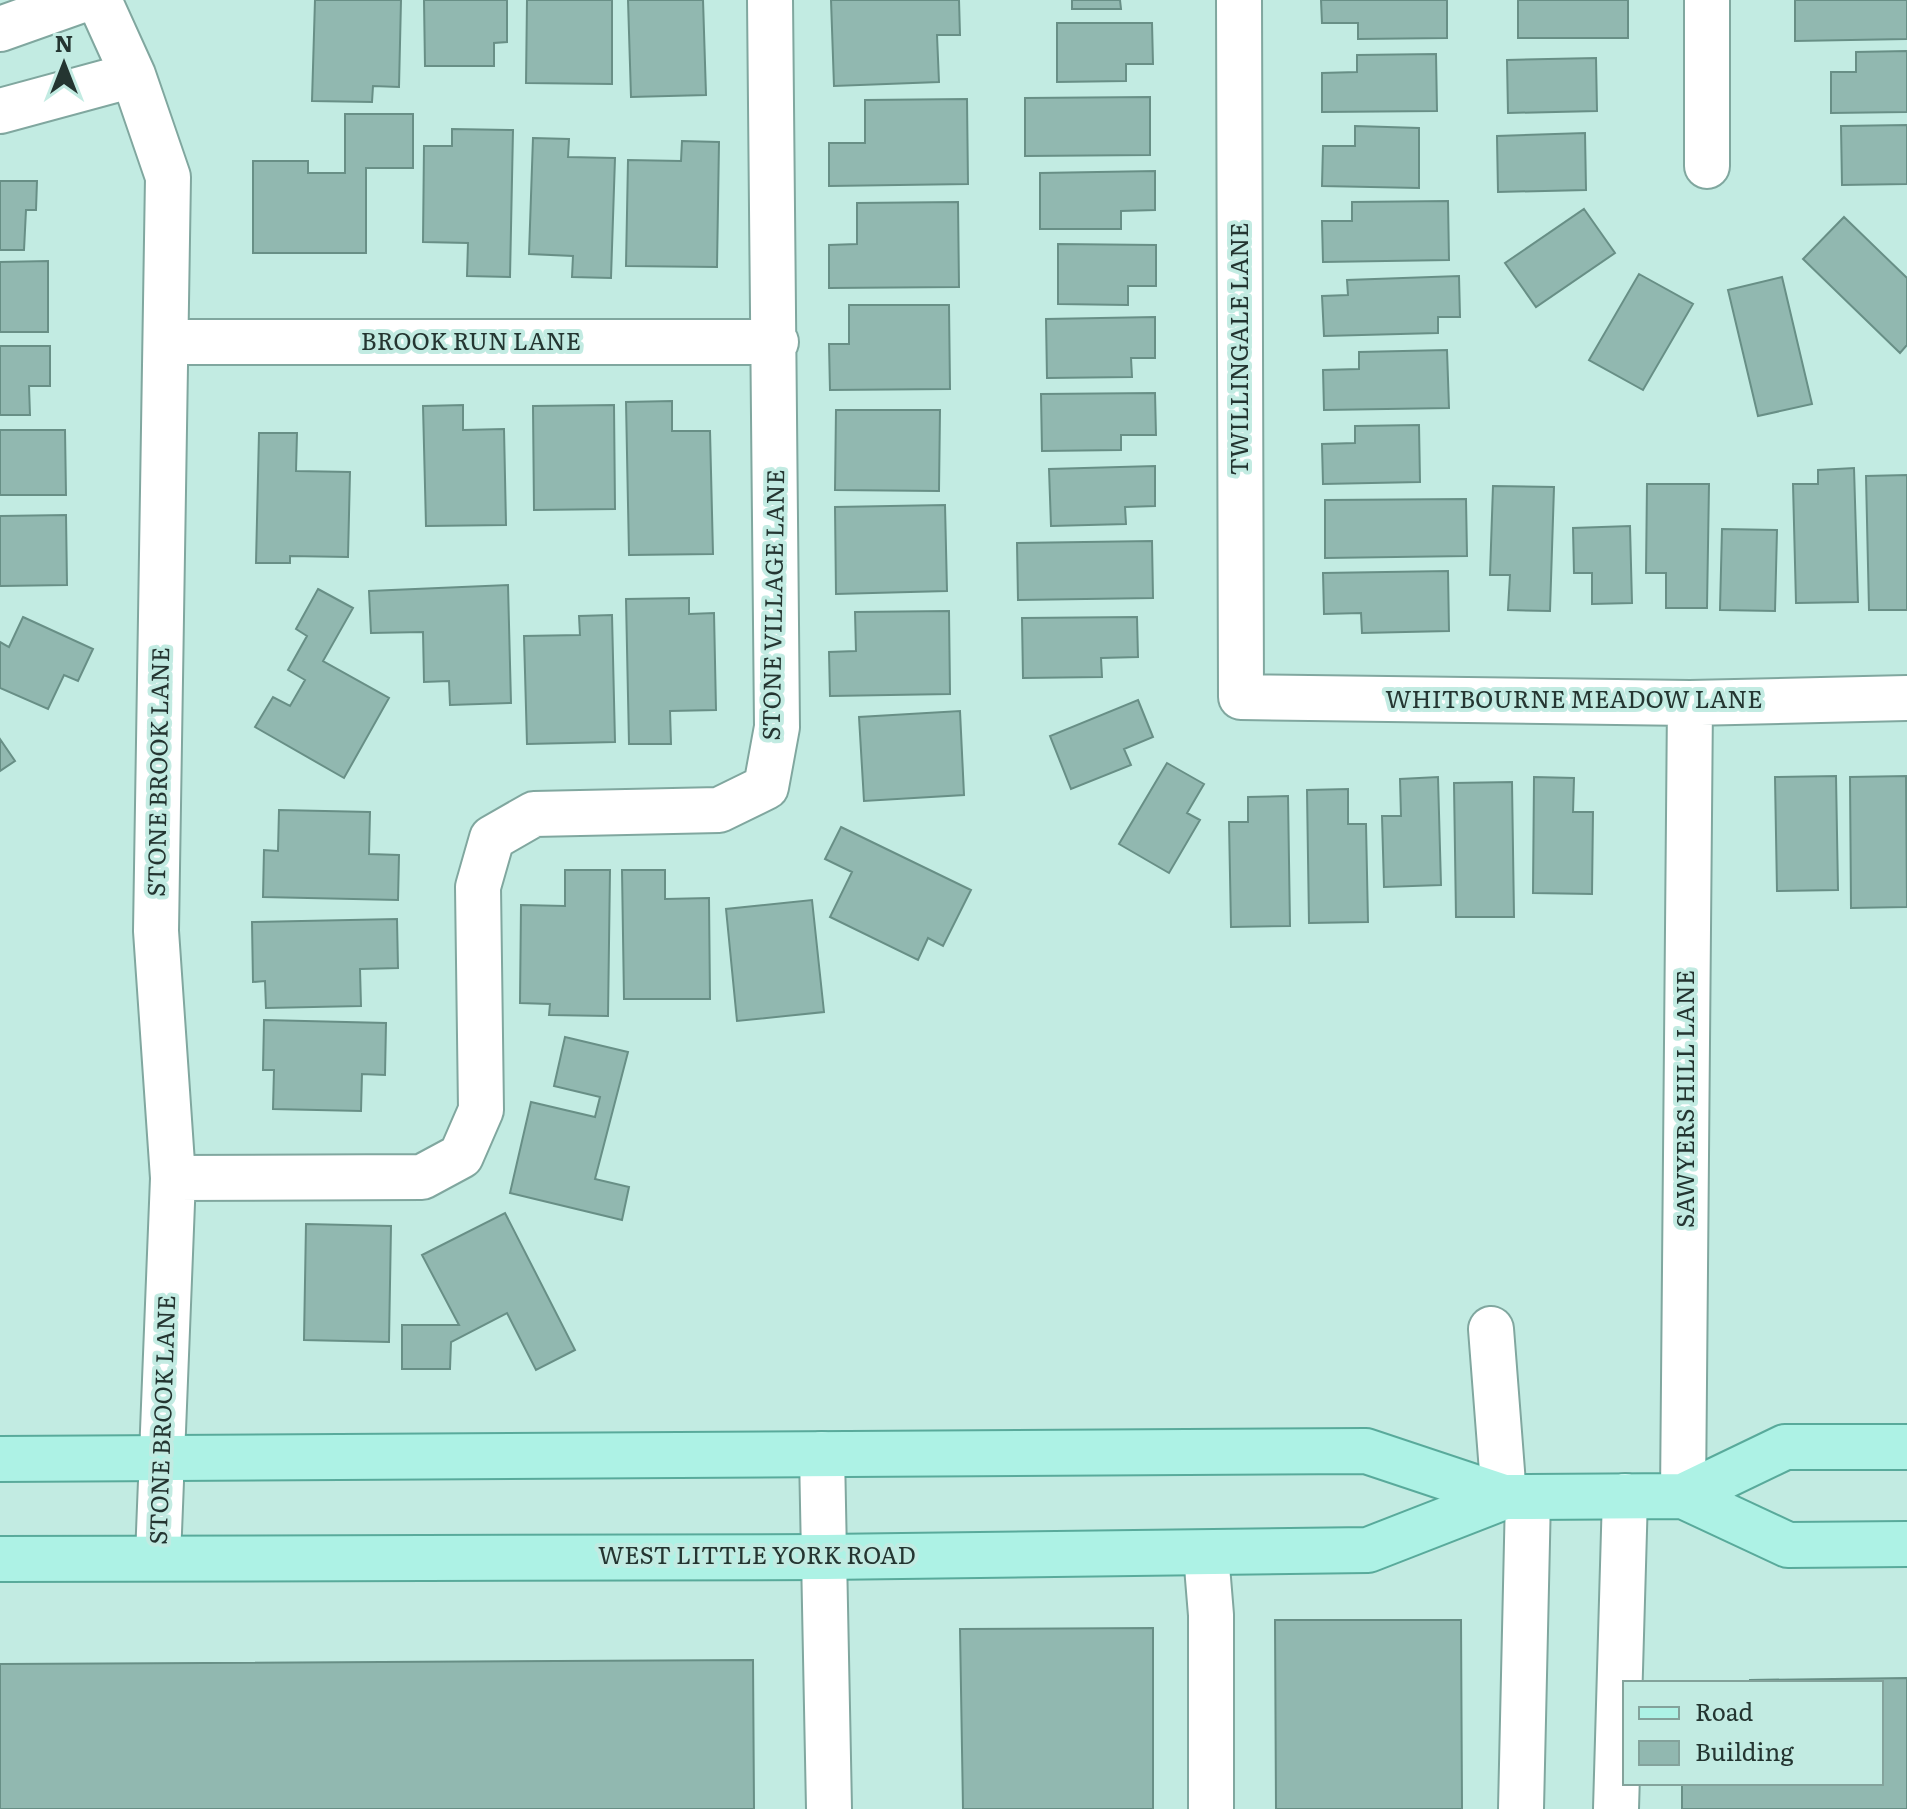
<svg xmlns="http://www.w3.org/2000/svg" width="1907" height="1809" viewBox="0 0 1907 1809" font-family="Literata,serif">
<style>
.building{fill:#91b8b0;stroke:#688f86;stroke-width:2}
.lines{fill:none;stroke-linecap:round;stroke-linejoin:round}
.minor-casing{stroke:#80a79f;stroke-width:48}
.major-casing{stroke:#59aa9b;stroke-width:48}
.minor{stroke:#fff;stroke-width:44}
.major{stroke:#adf2e5;stroke-width:44}
.labels{text-anchor:middle;stroke-width:8;stroke-linejoin:round;paint-order:stroke}
.street-label{font-size:24px;fill:#243531;stroke:#c2ebe2}
</style>
<rect width="100%" height="100%" fill="#c2ebe2"/>
<path class="building" d="M315 0H401L399 87 373 86 372 102 312 101Z
M424 0H507V42L494 43V66H425Z
M527 0H612V84L526 83Z
M628 0H703L706 95 631 97Z
M831 0H959L960 35H937L939 82 834 86Z
M1072 0H1120L1121 9H1072Z
M1321 0H1447V38L1358 39V23H1322Z
M1518 0H1628V38H1518Z
M1795 0H1907V39L1795 41Z
M1057 23H1152L1153 64H1126V81L1057 82Z
M1907 51V112L1831 113V72H1856V52Z
M1436 54 1437 111 1322 112V73L1357 72V55Z
M1596 58 1597 111 1508 113 1507 60Z
M1150 97V155L1025 156V98Z
M967 99 968 184 829 186V143H865V100Z
M345 114H413V168H366V253H253V161H308V173H345Z
M1907 125V184L1842 185 1841 126Z
M1355 126 1419 128V188L1322 186 1323 146H1355Z
M452 129 513 130 510 277 467 276 468 243 423 242 424 146H452Z
M1585 133 1586 190 1498 192 1497 136Z
M533 138 569 139 568 157 615 158 611 278 572 277 573 256 529 254Z
M682 141 719 142 717 267 626 266 628 160 681 161Z
M1155 171V210L1121 211V229H1040V173Z
M0 181H37L36 210H26L24 250H0Z
M1448 201 1449 260 1323 262 1322 221H1352V202Z
M958 202 959 287 829 288V245L857 244V203Z
M1584 209 1615 253 1536 307 1505 263Z
M1844 217 1907 278V345L1900 353 1803 259Z
M1058 244 1156 245V286H1128V305L1058 304Z
M48 261V332H0V262Z
M1639 274 1693 304 1643 390 1589 360Z
M1459 276 1460 317H1438V333L1324 336 1322 296 1348 295 1347 280Z
M1782 277 1812 404 1758 416 1728 290Z
M849 305H949L950 389 830 390 829 344H849Z
M1155 317V358H1131L1132 377 1047 378 1046 319Z
M0 346H50V386H29L30 415H0Z
M1447 350 1449 408 1324 410 1323 370 1359 369V352Z
M1155 393 1156 435H1121V450L1042 451 1041 394Z
M672 401V431H710L713 554 629 555 626 402Z
M463 405V430L504 429 506 525 426 526 423 406Z
M614 405 615 509 534 510 533 406Z
M836 410H940L939 491 835 490Z
M1419 425 1420 482 1323 484 1322 444 1355 443V426Z
M0 430H65L66 495H0Z
M259 433H297L296 471 350 472 348 557 290 556V563H256Z
M1155 466V506L1125 507 1126 524 1051 526 1049 469Z
M1854 468 1858 602 1796 603 1793 484H1818V470Z
M1907 475V610H1869L1866 476Z
M1647 484H1709L1707 608H1666V573H1646Z
M1493 486 1554 487 1550 611 1508 610 1510 575H1490Z
M1466 499 1467 556 1325 558V500Z
M945 505 947 591 836 594 835 507Z
M66 515 67 585 0 586V516Z
M1630 526 1632 603 1592 604V573H1574L1573 528Z
M1722 529 1777 530 1775 611 1720 610Z
M1152 541 1153 598 1018 600 1017 543Z
M1448 571 1449 631 1362 633 1361 613 1324 614 1323 573Z
M508 585 511 703 450 705 449 681 424 682 423 632 371 633 369 591Z
M318 589 353 608 323 661 389 698 344 778 255 727 273 697 290 706 305 680 288 670 307 636 296 629Z
M689 598V614L714 613 716 710 670 711 671 744H629L626 599Z
M949 611 950 694 830 696 829 652 856 651 855 612Z
M612 615 615 742 527 744 524 636 580 635 579 616Z
M23 617 93 649 78 681 64 675 48 709 0 688V642L9 647Z
M1137 617 1138 657 1101 658 1102 677 1023 678 1022 618Z
M1138 700 1153 737 1124 749 1131 765 1071 789 1050 736Z
M960 711 964 795 864 801 859 717Z
M0 739 15 761 0 771Z
M1167 763 1204 784 1187 813 1200 820 1169 873 1119 844Z
M1836 776 1838 890 1777 891 1775 777Z
M1906 776 1907 907 1851 908 1850 777Z
M1438 777 1441 885 1384 887 1382 816H1401L1400 779Z
M1534 777 1574 778 1573 812H1593L1592 894 1533 893Z
M1512 782 1514 917H1456L1454 783Z
M1348 789V824H1366L1368 922 1309 923 1307 790Z
M1288 796 1290 926 1231 927 1229 822H1248V797Z
M279 810 370 812 369 854 399 855 398 900 263 897 264 850 278 851Z
M841 827 971 890 943 946 928 938 918 960 830 917 852 872 825 859Z
M565 870H610L608 1016 549 1015 550 1004 520 1003 521 905 565 906Z
M622 870H665V899L709 898 710 999H624Z
M812 900 824 1012 737 1021 726 909Z
M397 919 398 968 360 969 361 1006 266 1008 265 981 253 982 252 922Z
M264 1020 386 1023 385 1075 362 1074 361 1111 273 1109 274 1070H263Z
M565 1037 628 1052 595 1179 629 1187 622 1220 510 1193 531 1102 595 1117 600 1097 554 1086Z
M505 1213 575 1350 536 1370 507 1313 451 1342 450 1369H402V1325H459L422 1255Z
M306 1224 391 1226 389 1342 304 1340Z
M1275 1620H1461L1462 1809H1276Z
M1153 1628V1809H963L960 1629Z
M753 1660 754 1809H0V1664Z
M1907 1678V1809H1682V1783H1881V1683H1750V1680Z"/>
<g class="lines">
<defs>
<path id="minor" d="M99 0 133 75 168 177 156 931 173 1178 158 1557
M1239 0 1241 697 1690 703 1907 698
M1707 0V166
M0 29 82 0
M0 111 133 75
M166 342H776
M173 1178 422 1177 461 1156 481 1110 478 887 492 838 534 814 719 810 766 787 777 727 770 0
M1491 1329 1504 1497
M822 1454 829 1809
M1683 1496 1690 703
M1206 1554 1211 1615V1809
M1521 1809 1528 1497
M1616 1809 1625 1496"/>
<path id="major" d="M0 1459 1366 1451 1504 1497H1528L1683 1496 1785 1447H1907
M1683 1496 1788 1545 1907 1544
M0 1559 825 1557 1368 1550 1504 1497"/>
</defs>
<use href="#minor" class="minor-casing"/>
<use href="#major" class="major-casing"/>
<use href="#minor" class="minor"/>
<use href="#major" class="major"/>
</g>
<g class="labels">
<g class="street-label">
<text x="471" y="350">BROOK RUN LANE</text>
<text transform="translate(1240 349) rotate(-90)" y="8">TWILLINGALE LANE</text>
<text transform="translate(774 605) rotate(-89)" y="8">STONE VILLAGE LANE</text>
<text x="1574" y="708">WHITBOURNE MEADOW LANE</text>
<text transform="translate(159 772) rotate(-89)" y="8">STONE BROOK LANE</text>
<text transform="translate(1686 1099) rotate(-90)" y="8">SAWYERS HILL LANE</text>
<text transform="translate(163 1420) rotate(-88)" y="8">STONE BROOK LANE</text>
<text x="757" y="1564">WEST LITTLE YORK ROAD</text>
</g>
</g>
<rect x="1623" y="1681" width="260" height="104" fill="#c2ebe2" stroke="#83a29b" stroke-width="2"/>
<rect x="1639" y="1707" width="40" height="12" fill="#adf2e5" stroke="#83a29b" stroke-width="2"/>
<text x="1695" y="1721" font-size="24" fill="#243531">Road</text>
<rect x="1639" y="1741" width="40" height="24" fill="#91b8b0" stroke="#83a29b" stroke-width="2"/>
<text x="1695" y="1761" font-size="24" fill="#243531">Building</text>
<g transform="translate(64 64)" stroke="#c2ebe2" stroke-width="6" paint-order="stroke">
<path d="M0-6L14 30L0 20L-14 30Z" fill="#243531"/>
<text y="-12" font-size="22" font-weight="bold" text-anchor="middle" fill="#243531">N</text>
</g>
</svg>
